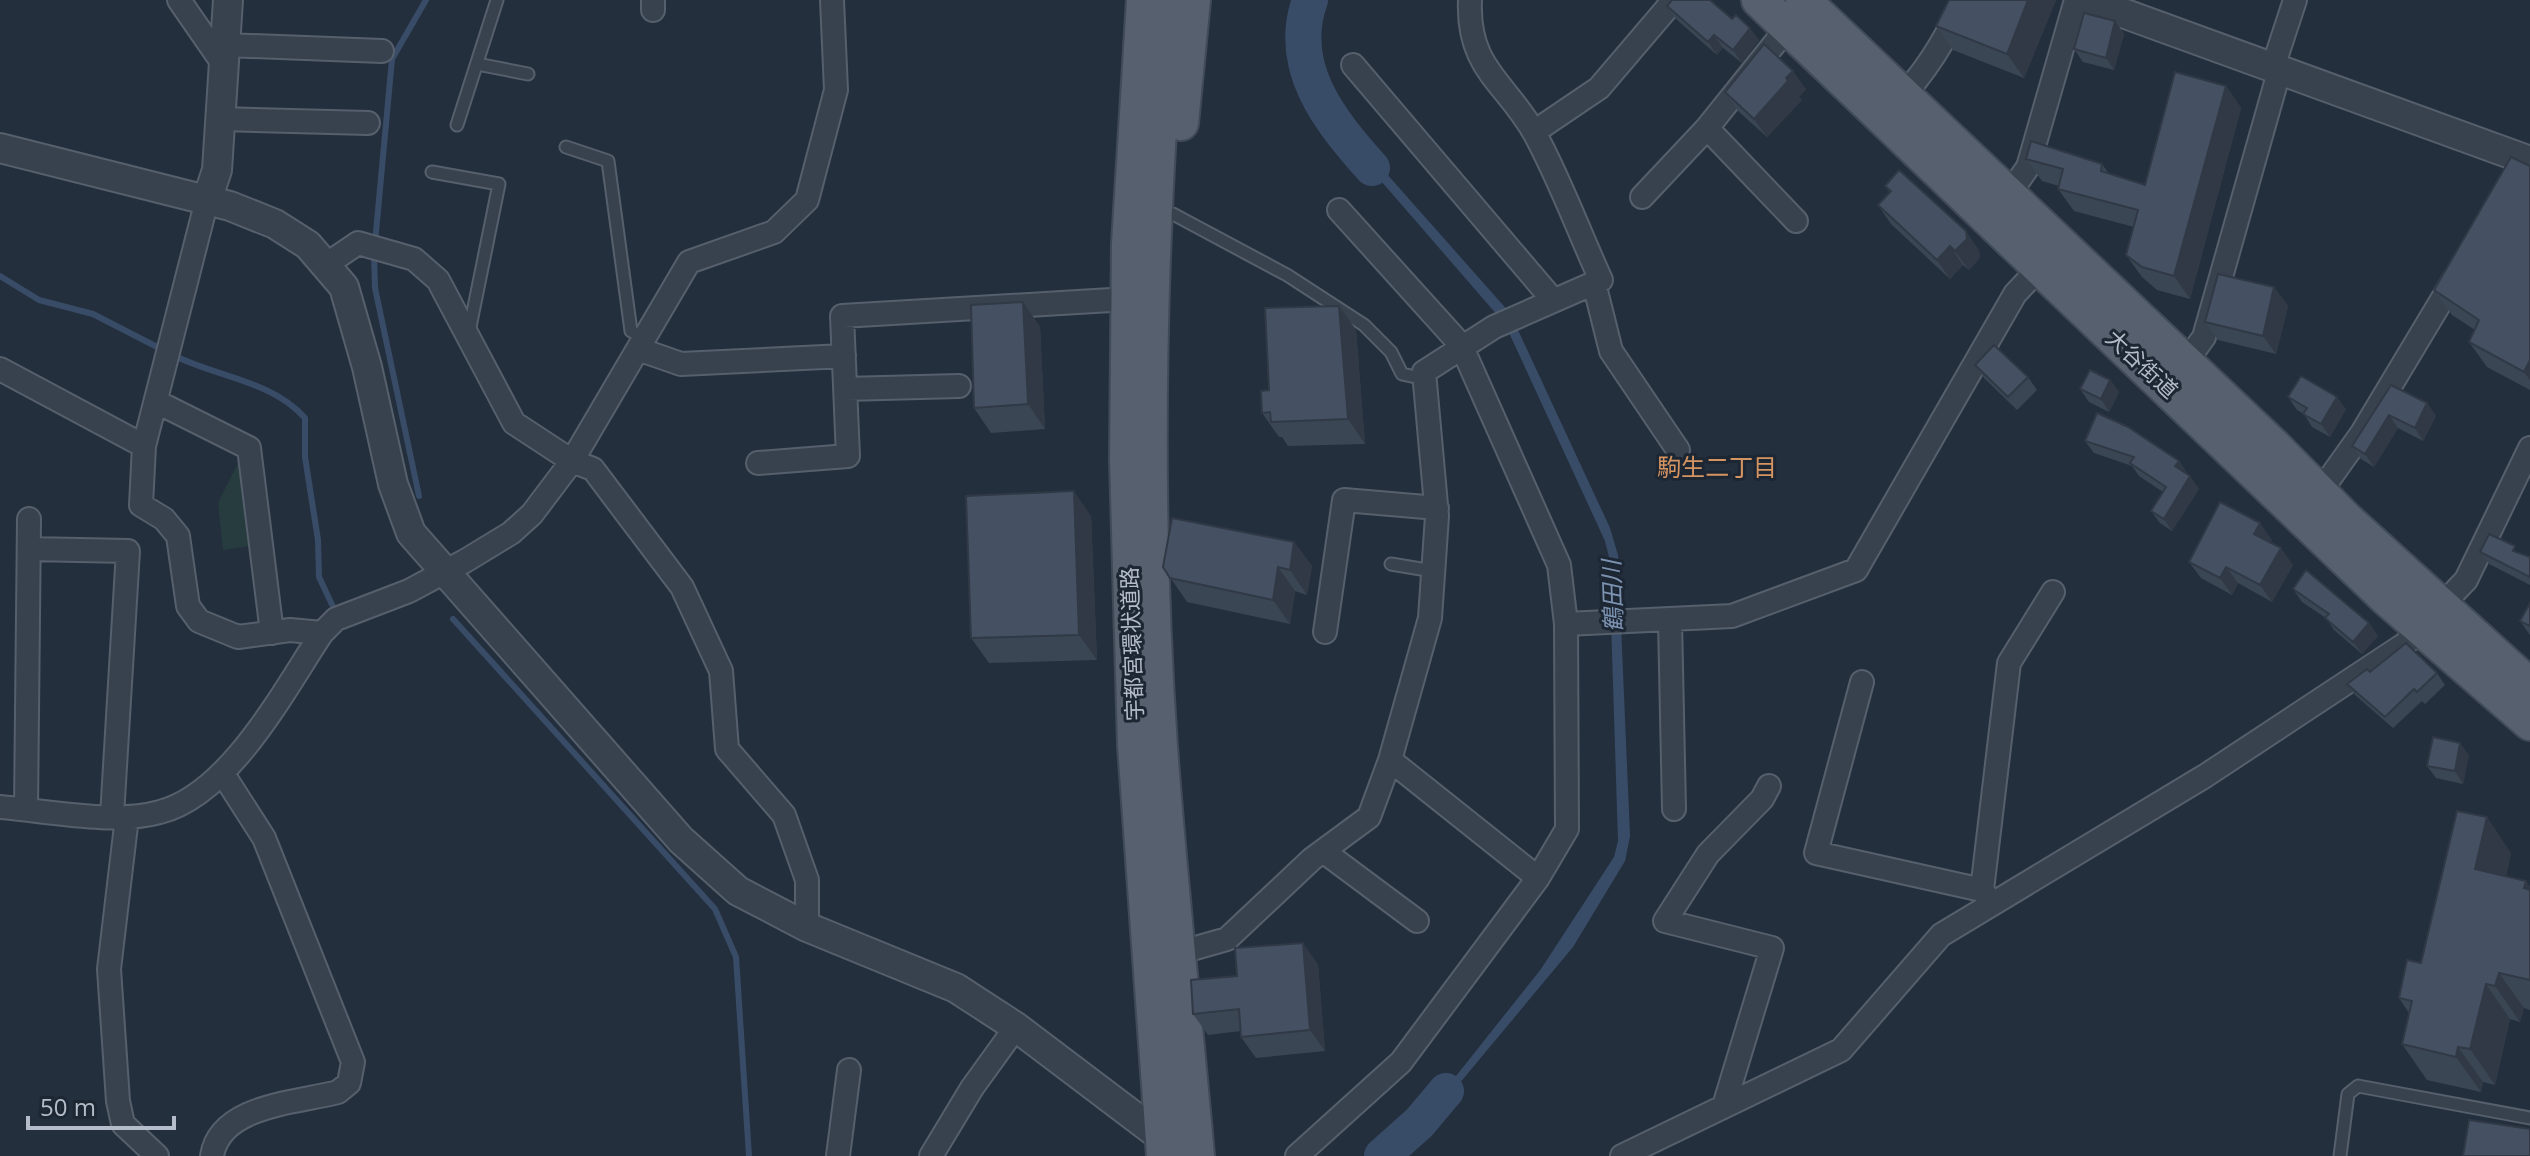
<svg xmlns="http://www.w3.org/2000/svg" width="2530" height="1156" viewBox="0 0 2530 1156" font-family="'Open Sans','Noto Sans JP',sans-serif">
<style>
.green{fill:#263c3f}
.water{fill:#394c67}
.lines{fill:none;stroke-linecap:round;stroke-linejoin:round}
.stream{stroke:#394c67;stroke-width:6}
.river{stroke:#394c67;stroke-width:36}
.service-casing{stroke:#565f6c;stroke-width:15}
.minor-casing{stroke:#565f6c;stroke-width:26}
.tertiary-casing{stroke:#565f6c;stroke-width:32}
.primary-casing{stroke:#414a57;stroke-width:38}
.service{stroke:#38414e;stroke-width:11}
.minor{stroke:#38414e;stroke-width:22}
.tertiary{stroke:#38414e;stroke-width:28}
.primary{stroke:#56606e;stroke-width:34}
.wall{fill:#3b4654}
.shaded-wall{fill:#303945}
.building{fill:#455162;stroke:#303945;stroke-width:2}
.labels{text-anchor:middle;stroke-width:6;stroke-linejoin:round;paint-order:stroke}
.street-label{font-size:22px;fill:#b4bcc9;stroke:#1d2633}
.neighbourhood-label{font-size:24px;fill:#d59563;stroke:#1d2633}
.water-label{font-size:24px;font-style:italic;fill:#7c92b1;stroke:#1d2633}
</style>
<rect width="100%" height="100%" fill="#242f3e"/>
<path class="green" d="M240 459 251 546 223 550 218 503Z"/>
<path class="water" d="M1305 0H1313L1307 31 1308 56 1315 77 1347 129 1510 313 1610 528 1618 555 1630 836 1625 861 1573 947 1399 1156H1384L1406 1139 1541 969 1614 857 1618 841 1609 557 1605 541 1505 324 1342 136 1315 92 1300 55 1299 27Z"/>
<g class="lines">
<path class="stream" d="M375 243 392 59 426 0
M374 254 375 288 419 496
M0 276 39 300 93 314 163 350
M173 355C216 377 271 380 305 418V457L318 540 319 577 335 611 338 610
M453 619 715 909 736 957 749 1156"/>
<path class="river" d="M1310 0C1286 67 1330 121 1372 168
M1382 1156 1419 1123 1446 1091"/>
<defs>
<path id="service" d="M477 64 528 74
M457 125 497 0
M566 147 608 161 631 331 644 338
M432 172 499 184 469 332
M1173 214 1287 275 1364 325 1391 352 1402 374 1425 379
M1391 564 1433 571
M2340 1156 2348 1094 2358 1086 2530 1118"/>
<path id="minor" d="M179 0 224 65
M653 0V10
M225 45 382 51
M1353 65 1553 300
M2272 70 2295 0
M1897 102C1925 73 1947 38 1963 0
M220 119 368 123
M1707 128 1796 221
M1534 132 1599 88 1674 0
M2009 194 2028 167 2076 0
M1642 197 1707 128 1788 27
M207 200 144 446 141 505 164 519 178 536 188 606 199 621 238 637 290 630 322 633
M1339 210 1461 345 1559 565 1566 624
M327 264 358 243 414 259 438 280 514 423 572 461 593 469 682 587 721 671 727 749 784 815 807 880V927
M1594 283 1611 351 1678 450
M638 349 681 364 844 356
M2186 362 2204 337 2279 72
M0 369 144 446
M845 389 959 386
M157 402 249 448 272 633
M758 463 848 456 842 316 1111 300
M2320 492 2362 433 2455 278
M29 549 128 551 112 816
M1670 620 1674 809
M1325 632 1344 500 1437 508
M1862 682 1816 853 1982 890 1991 902
M1390 760 1538 878
M0 807C48 811 114 825 160 812 230 794 284 690 322 633L336 619 409 591 465 561 511 533 532 514 572 461 689 262 774 232 807 200 836 90 832 0
M26 809 29 519
M127 817 109 969 118 1101 123 1124 157 1156
M1323 851 1417 921
M1982 890 2009 663 2053 592
M1178 953 1227 939 1312 859 1369 817 1390 760 1430 618 1437 516 1424 372 1494 327 1601 280C1579 232 1560 180 1535 134 1506 82 1467 69 1470 0
M1724 1106 1772 948 1665 921 1708 854 1762 799 1769 786
M212 1156C220 1105 296 1103 338 1092L349 1083 353 1062 264 838 223 774
M838 1156 849 1070
M931 1156 972 1088 1016 1027
M1297 1156 1401 1062 1538 878 1567 829 1566 624 1732 616 1856 570 2015 294 2047 260
M1622 1156 1841 1050 1941 935 2205 776 2405 644 2466 580 2530 448"/>
<path id="tertiary" d="M2087 0 2530 161
M0 148 230 206 275 224 308 245 344 287 367 367 393 484 411 533 681 840 738 891 807 927 956 988 1016 1027 1172 1145
M207 200 217 170 228 0"/>
<path id="primary" d="M1144 0 1129 244 1127 459 1135 745 1164 1156
M1168 0C1148 248 1143 499 1160 747 1170 884 1185 1020 1197 1156
M1759 0 2387 599 2530 723
M1803 0 2274 446 2346 519 2530 686
M1181 123 1193 0"/>
</defs>
<use href="#service" class="service-casing"/>
<use href="#minor" class="minor-casing"/>
<use href="#tertiary" class="tertiary-casing"/>
<use href="#primary" class="primary-casing"/>
<use href="#service" class="service"/>
<use href="#minor" class="minor"/>
<use href="#tertiary" class="tertiary"/>
<use href="#primary" class="primary"/>
</g>
<path class="wall" d="M2056 0 2024 78 1953 50 1936 26Z
M1667 6 1732 19 1759 40 1742 63 1723 48 1717 55 1676 19Z
M2115 21 2124 34 2114 70 2083 62 2074 49Z
M2226 86 2241 108 2190 299 2157 290 2142 277 2126 255 2134 227 2074 211 2058 189 2059 186 2042 181 2026 159 2102 164 2109 174 2145 185Z
M1806 89 1799 97 1802 100 1767 137 1738 111 1725 92Z
M2530 166V390L2487 367 2469 342 2475 330 2452 315 2434 290Z
M1885 186 1979 250 1980 258 1969 270 1963 265 1950 279 1891 224 1878 205 1890 193Z
M2274 287 2288 306 2276 354 2218 340 2205 322Z
M1023 302 1040 327 1045 429 991 433 974 408Z
M1356 330 1365 444 1288 446 1282 437H1279L1262 413 1269 390Z
M1975 365 2028 377 2037 390 2017 410 1984 378Z
M2110 380 2119 392 2109 412 2089 402 2080 389Z
M2391 385 2427 403 2436 416 2423 441 2398 428 2374 467 2361 459 2352 446Z
M2288 397 2346 409 2330 437 2312 427 2304 414 2297 410Z
M2085 441 2179 461 2187 473V474L2199 489 2172 531 2160 523 2151 511 2163 492 2139 476 2132 466 2094 453Z
M1091 516 1097 660 989 663 971 638Z
M2272 540 2270 542 2293 565 2272 602 2238 583 2232 595 2201 578 2189 562Z
M1294 542 1312 566 1307 595 1295 591 1290 624 1187 602 1163 567Z
M2480 552 2521 554 2530 557V585L2489 564Z
M2293 589 2369 623 2378 636 2362 654 2334 630 2326 618 2302 602Z
M2530 603V635L2520 621Z
M2370 672 2437 673 2445 685 2425 704 2422 701 2393 728 2355 695 2347 684Z
M2469 755 2463 784 2436 778 2427 766Z
M2511 853 2506 876 2526 881 2530 887V1010L2524 1008 2520 1022 2510 1019 2495 1085 2483 1082 2481 1092 2427 1080 2402 1044 2409 1013 2399 998 2421 963Z
M1318 964 1325 1051 1256 1058 1241 1037V1031L1208 1035 1193 1014 1237 976Z"/>
<path class="shaded-wall" d="M2028 0H2056L2024 78 2007 54Z
M2115 21 2124 34 2114 70 2106 58Z
M1750 28 1759 40 1742 63 1733 50Z
M1714 35 1723 48 1717 55 1708 42Z
M1793 71 1806 89 1799 97 1802 100 1767 137 1754 119Z
M2226 86 2241 108 2190 299 2174 276Z
M1966 231 1979 250 1980 258 1969 270 1955 251Z
M1950 246 1963 265 1950 279 1937 260Z
M2274 287 2288 306 2276 354 2263 336Z
M1023 302 1040 327 1045 429 1028 404Z
M1339 306 1356 330 1365 444 1348 419Z
M2530 360V380L2524 372Z
M2110 380 2119 392 2109 412 2101 399Z
M2337 397 2346 409 2330 437 2321 424Z
M2427 403 2436 416 2423 441 2415 428Z
M2389 415 2398 428 2374 467 2365 454Z
M2179 461 2187 473 2184 479 2175 466Z
M2190 476 2199 489 2172 531 2164 519Z
M1074 491 1091 516 1097 660 1079 635Z
M2260 523 2272 540 2266 550 2254 534Z
M1294 542 1312 566 1307 595 1290 570Z
M2281 548 2293 565 2272 602 2260 585Z
M1278 567 1295 591 1290 624 1273 600Z
M2226 567 2238 583 2232 595 2220 578Z
M2369 623 2378 636 2362 654 2353 642Z
M2460 743 2469 755 2463 784 2455 771Z
M2487 817 2511 853 2499 905 2475 869Z
M2526 881 2530 887V897L2524 888Z
M1303 943 1318 964 1325 1051 1310 1030Z
M2499 973 2524 1008 2520 1022 2495 986Z
M2486 984 2510 1019 2495 1085 2470 1049Z
M2458 1047 2483 1082 2481 1092 2456 1057Z"/>
<path class="building" d="M1672 0H1710L1732 19 1736 15 1750 28 1733 50 1714 35 1708 42 1667 6Z
M1949 0H2028L2007 54 1936 26Z
M2084 13 2115 21 2106 58 2074 49Z
M1764 44 1793 71 1786 78 1788 81 1754 119 1725 92Z
M2175 72 2226 86 2174 276 2142 267 2126 255 2138 210 2058 189 2063 169 2026 159 2031 141 2102 164 2101 171 2145 185Z
M2511 157 2530 166V360L2524 372 2469 342 2479 320 2434 290Z
M1899 170 1966 231 1967 239 1955 251 1950 246 1937 260 1878 205 1891 191 1885 186Z
M2218 274 2274 287 2263 336 2205 322Z
M1023 302 1028 404 974 408 971 305Z
M1339 306 1348 419 1271 422 1270 412 1262 413 1261 391 1269 390 1265 308Z
M1994 345 2028 377 2008 397 1975 365Z
M2090 370 2110 380 2101 399 2080 389Z
M2301 376 2337 397 2321 424 2303 414 2307 408 2288 397Z
M2391 385 2427 403 2415 428 2389 415 2365 454 2352 446Z
M2097 413 2128 427 2179 461 2175 466 2190 476 2164 519 2151 511 2166 487 2130 463 2134 457 2085 441Z
M1074 491 1079 635 971 638 966 496Z
M2220 502 2260 523 2254 534 2281 548 2260 585 2226 567 2220 578 2189 562Z
M1172 518 1294 542 1290 570 1278 567 1273 600 1170 578 1163 567Z
M2489 534 2515 546 2513 551 2530 557V577L2480 552Z
M2306 570 2369 623 2353 642 2325 618 2329 614 2293 589Z
M2530 603V626L2520 621Z
M2406 643 2437 673 2417 692 2414 689 2385 717 2347 684 2367 669 2370 672Z
M2433 737 2460 743 2455 771 2427 766Z
M2457 811 2487 817 2475 869 2526 881 2524 888 2530 890V980L2499 973 2495 986 2486 984 2470 1049 2458 1047 2456 1057 2402 1044 2412 1001 2399 998 2407 960 2421 963Z
M1303 943 1310 1030 1241 1037 1239 1009 1193 1014 1191 980 1237 976 1235 948Z
M2469 1120 2530 1129V1156H2463Z"/>
<g class="labels">
<g class="street-label">
<text transform="translate(2142 364) rotate(43)" y="8">大谷街道</text>
<text transform="translate(1132 644) rotate(-92)" y="8">宇都宮環状道路</text>
</g>
<g class="neighbourhood-label">
<text x="1717" y="476">駒生二丁目</text>
</g>
<g class="water-label">
<text transform="translate(1613 596) rotate(-92)" y="8">鶴田川</text>
</g>
</g>
<path d="M28 1116v12h146v-12" fill="none" stroke="#b4bcc9" stroke-width="4"/>
<text x="40" y="1116" font-size="24" fill="#b4bcc9" stroke="#1d2633" stroke-width="6" paint-order="stroke">50 m</text>
</svg>
